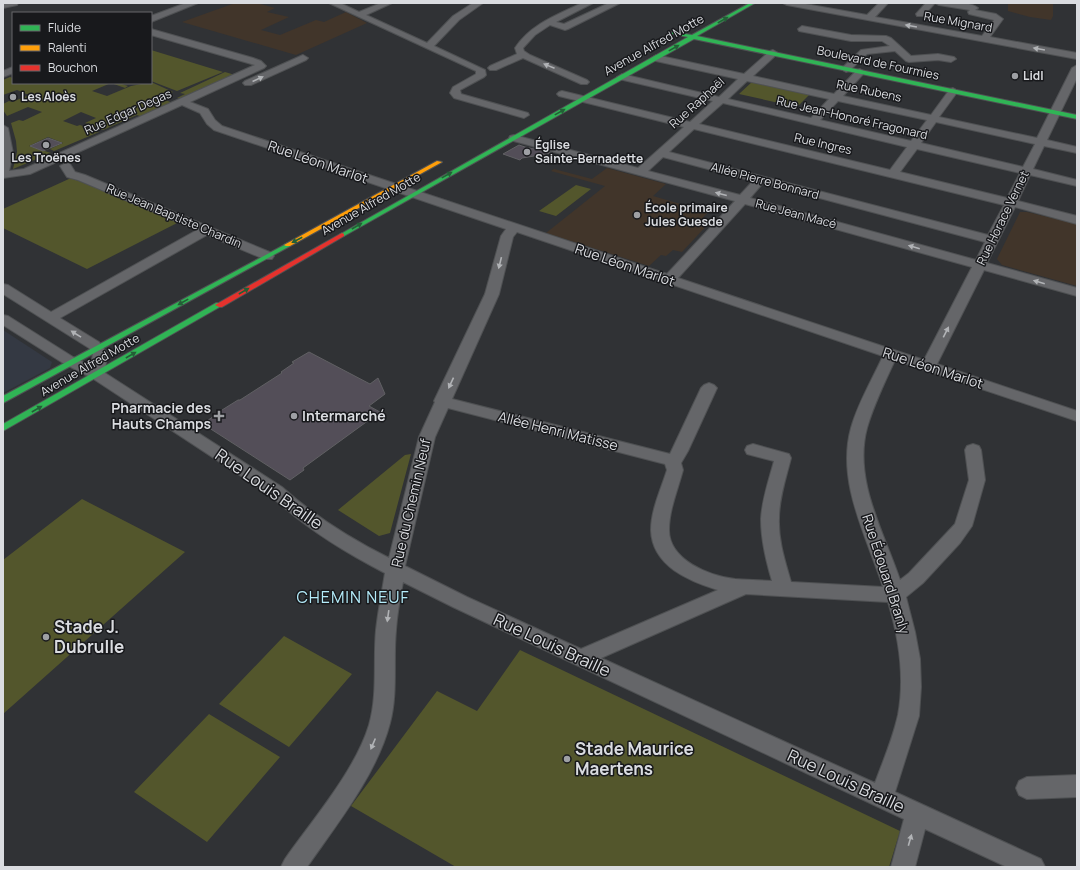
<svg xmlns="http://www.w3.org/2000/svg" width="1080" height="870" viewBox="0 0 1080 870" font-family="Manrope,sans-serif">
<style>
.built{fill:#343943}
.education{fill:#41352a}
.green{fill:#53562c}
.building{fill:#534e58;stroke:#606063}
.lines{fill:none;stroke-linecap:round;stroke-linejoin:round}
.street-casing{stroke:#4f5153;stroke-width:2}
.fast-casing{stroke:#4f5153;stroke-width:2}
.slow-casing{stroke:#4f5153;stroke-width:2}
.jam-casing{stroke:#4f5153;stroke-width:2}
.street{fill:#656669;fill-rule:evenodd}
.fast{fill:#30b455;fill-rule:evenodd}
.slow{fill:#ff9f0a;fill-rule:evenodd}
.jam{fill:#e5322d;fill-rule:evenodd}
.oneway{fill:#235f36}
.oneway2{fill:#b1b3b6}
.poi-dot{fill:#9ea0a4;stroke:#18191c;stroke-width:1.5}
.labels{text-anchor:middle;stroke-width:3;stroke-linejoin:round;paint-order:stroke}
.far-street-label{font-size:12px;fill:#dadce0;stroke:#18191c}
.far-poi-label{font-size:12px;font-weight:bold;fill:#dadce0;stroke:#18191c;text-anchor:start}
.street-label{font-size:14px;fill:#dadce0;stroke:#18191c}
.poi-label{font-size:14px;font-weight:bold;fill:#dadce0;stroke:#18191c;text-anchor:end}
.quarter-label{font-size:16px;letter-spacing:1px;fill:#b4ecfa;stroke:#18191c}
.near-street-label{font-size:17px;fill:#dadce0;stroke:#18191c}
.near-poi-label{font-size:17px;font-weight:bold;fill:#dadce0;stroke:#18191c;text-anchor:start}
</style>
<rect width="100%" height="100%" fill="#303235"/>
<path class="built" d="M3 330 52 362 50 368 3 393Z"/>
<path class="education" d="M235 3H257L275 8 267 12 289 17 261 30 280 35 316 20 324 22 346 12 367 23 296 55 182 22Z
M1008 3H1053V16L1051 20 1030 17 1008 11Z
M607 168 666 184 653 196 708 212 702 219 711 221 682 252 673 250 666 256 661 255 649 266 546 233 605 186 551 171 554 169 592 179Z
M1020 212H1027L1077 224V286L1002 265 997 259Z"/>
<path class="green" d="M151 50 223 72 177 91 151 81C152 71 151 61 151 50Z
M225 72 235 75 181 99 177 98 185 94 180 93Z
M10 77 13 78V83H119L128 86 125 88 111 83 92 91 107 96 131 86 151 82 173 92 160 98 173 103 142 117 137 115 103 130 85 123 96 118 81 112 63 121 77 126 80 125 99 132 54 151 50 149 63 143 48 137 29 146 51 153 13 169 17 152 16 141 11 123 19 120 23 121 42 112 28 107 7 116 3 110V104L9 101 12 102 29 95 17 90 3 95V80Z
M753 81 810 94 797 107 739 94Z
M71 178 181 221 87 269 3 228V209Z
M576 185 591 189 556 216 539 211Z
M411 454 390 533 379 536 338 510 405 455Z
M82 499 185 552 3 714V560Z
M284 636 352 674 289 747 219 704Z
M520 650 900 831 889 867H456L351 806 437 691 477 711Z
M209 714 280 757 207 842 134 792Z"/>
<path class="building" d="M48 138 62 143 43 151 30 146Z
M519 145 525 147 552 153 522 158 520 160 503 154Z
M309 352 370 384 378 378 385 394 369 406 380 412 303 468 304 470 290 480 203 424 222 410 238 400H240L282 373 281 372 294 363 292 362Z"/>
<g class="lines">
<defs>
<path id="street" d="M3 3H18L17 5 3 8Z
M186 3H198L151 22V16Z
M329 3H340L359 12 381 3H392L366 15 427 43 453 16 473 3H483L459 20 434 46 485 70 486 75 484 77 460 90 461 94 528 113 529 115 524 118 454 98 450 93 453 87 476 74V71Z
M582 3H593L556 22 564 24 609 3H620L568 29 565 30 550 25 535 35 523 48 524 51 530 55 587 80 589 82 587 84H581L523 58 496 70H490L488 68 490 66 517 54 515 48C531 24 557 15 582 3Z
M783 3H800L867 15 879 3H888L875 17 982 36 994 20 969 14 968 12 970 10 939 5 935 3 923 16H917L916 14 926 3C939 3 969 0 978 8L975 10 996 14 1003 19 990 37 1077 53V59L787 5Z
M802 26 851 35 886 36 891 38 911 56 938 54 954 57 956 59 951 62 938 60 909 62 906 61 895 51 867 54 849 71 846 72 841 69 861 50 890 46 882 41H851L799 31 798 29Z
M151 29 253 58 261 61 266 66 264 68 190 102 208 109 215 120 222 126 667 274 735 201 510 140 509 138 510 136 514 135 638 168 684 127 559 96 557 94 559 92 562 91 690 122 713 101 619 79 617 77 622 74 719 97 738 79 656 61 651 58 656 55 744 74 770 51 773 50 778 53 776 55 753 76 834 94 857 70 860 69 865 72 843 96 931 115 950 89 953 88 958 91 939 117 1037 138 1072 68 1077 65V78L1047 140 1077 147V153L1044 146 1033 169 1077 180V186L1030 175 1018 201 1077 216V224L1015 207 987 263 1077 288V296L984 270 937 364 1077 411V421L895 360C885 382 874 404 867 428 853 480 884 532 900 580L909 573 955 524 969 480 965 450 967 446 973 444 979 446 981 450 985 480 972 526 960 543 923 583 906 597 915 632 920 659 921 687 919 716 895 792 1041 859 1045 867H1007L925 829 915 867H891L904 819 453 607 403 582C400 598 397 614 396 630 393 661 398 693 390 723 377 774 337 824 307 867H281L285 859C313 819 355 771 369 725 378 694 373 661 376 630 378 611 382 592 385 573 344 552 304 527 270 495L92 378 63 363 3 325V315L8 316 73 357 91 366 93 353 89 348 3 294V284L8 285 51 312 197 230 78 180 67 177 60 166 66 163 70 164 75 172 85 175 272 253 274 256 272 259H264L207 235 60 318 99 342 107 353 105 373 282 487C313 515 351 539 389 558L419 437 435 402 434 401 485 294 501 236 506 229 214 130 207 124 200 113 182 105 30 174 3 178V125L8 128 13 153 9 171 24 169 255 65 151 35ZM747 81 829 99 811 118 728 99ZM838 101 927 120 911 141 820 120ZM723 103 907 147 890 170 699 124ZM936 122 1035 144 1023 167 921 143ZM694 129 1004 205 988 235 669 152ZM917 149 1020 173 1007 198 900 172ZM663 157 753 181 740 195 648 171ZM763 183 985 242 976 260 750 198ZM745 204 972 267 924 360 678 278ZM517 232 883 356C872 380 858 403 851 428 836 482 867 537 883 587L791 582C785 561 778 540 779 518 779 498 786 478 791 458L789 454 753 444 747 446 745 450 747 454 774 461C769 480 762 499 761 519 761 540 766 561 772 581 759 580 747 580 735 579 709 576 669 560 669 530 669 510 678 489 683 470L681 463 688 451 717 388 714 385 709 383 704 385 701 388 670 454 452 399 499 294 513 237ZM448 408 665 464 667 470C661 489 651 510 651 530 652 566 689 581 718 590L581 649 467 597 405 566 435 437ZM746 594 888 602C899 638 905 678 898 715 893 738 883 761 875 783L601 658Z
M303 55 308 58 306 60 251 85H245L243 83 245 81Z
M13 67V73L3 77V71Z
M1077 775V797L1027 799 1019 795 1016 788 1019 781 1027 777Z"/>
<path id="fast" d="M750 3H755L697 36 1077 115V119L694 39 344 236H340L339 235 688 37 672 34V32L692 35Z
M288 243 290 244V246L3 403V396Z
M216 303H219L223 305 3 431V424Z"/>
<path id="slow" d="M437 161 442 162 290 246H286L284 245Z"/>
<path id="jam" d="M342 233 344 234V236L222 307H219L215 305Z"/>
</defs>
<use href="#street" class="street-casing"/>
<use href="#fast" class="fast-casing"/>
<use href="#slow" class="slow-casing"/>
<use href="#jam" class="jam-casing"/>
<use href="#street" class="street"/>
<use href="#fast" class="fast"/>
<use href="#slow" class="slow"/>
<use href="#jam" class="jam"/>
</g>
<defs><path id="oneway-solid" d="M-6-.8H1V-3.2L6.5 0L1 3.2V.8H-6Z"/></defs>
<g class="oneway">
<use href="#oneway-solid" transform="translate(723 20) rotate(-29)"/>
<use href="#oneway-solid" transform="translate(674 48) rotate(-29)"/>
<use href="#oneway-solid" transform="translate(560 112) rotate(-29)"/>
<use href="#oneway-solid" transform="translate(447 175) rotate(-29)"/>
<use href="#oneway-solid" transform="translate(357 226) rotate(-30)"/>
<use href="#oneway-solid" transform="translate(297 240) rotate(152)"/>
<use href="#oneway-solid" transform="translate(244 291) rotate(-30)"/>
<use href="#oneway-solid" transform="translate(183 302) rotate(151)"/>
<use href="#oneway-solid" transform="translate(131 355) rotate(-30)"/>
<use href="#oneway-solid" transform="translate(37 409) rotate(-30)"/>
</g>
<g class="oneway2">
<use href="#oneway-solid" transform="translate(911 26) rotate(-170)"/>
<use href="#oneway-solid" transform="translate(1039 49) rotate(-170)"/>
<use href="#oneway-solid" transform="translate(549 66) rotate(-158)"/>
<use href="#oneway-solid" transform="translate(258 79) rotate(-25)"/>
<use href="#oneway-solid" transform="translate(721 194) rotate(-165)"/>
<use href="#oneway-solid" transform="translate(914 247) rotate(-164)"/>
<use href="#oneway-solid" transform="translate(500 263) rotate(104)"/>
<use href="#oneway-solid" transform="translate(1039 282) rotate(-164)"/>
<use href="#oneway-solid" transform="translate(946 332) rotate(-63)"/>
<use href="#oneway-solid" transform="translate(76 334) rotate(-148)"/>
<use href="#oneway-solid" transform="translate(451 383) rotate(115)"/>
<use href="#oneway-solid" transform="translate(388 616) rotate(98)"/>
<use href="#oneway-solid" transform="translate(373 744) rotate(113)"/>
<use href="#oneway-solid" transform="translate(910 840) rotate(-74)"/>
</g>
<g class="poi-dot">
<circle cx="1015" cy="76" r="4"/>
<circle cx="13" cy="97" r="4"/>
<circle cx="46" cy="145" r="4"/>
<circle cx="527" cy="152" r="4"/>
<circle cx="637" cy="215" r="4"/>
<path d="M217 410h4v4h4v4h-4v4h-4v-4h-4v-4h4z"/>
<circle cx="294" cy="416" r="4"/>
<circle cx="46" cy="637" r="4"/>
<circle cx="567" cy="759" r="4"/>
</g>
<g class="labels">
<g class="far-street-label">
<text transform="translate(958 22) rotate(10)" y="4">Rue Mignard</text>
<text transform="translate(654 45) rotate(-29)" y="4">Avenue Alfred Motte</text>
<text transform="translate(878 63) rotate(12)" y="4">Boulevard de Fourmies</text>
<text transform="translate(869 91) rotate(12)" y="4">Rue Rubens</text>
<text transform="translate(697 103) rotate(-42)" y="4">Rue Raphaël</text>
<text transform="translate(128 112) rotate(-24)" y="4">Rue Edgar Degas</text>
<text transform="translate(852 118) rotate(13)" y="4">Rue Jean-Honoré Fragonard</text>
<text transform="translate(823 144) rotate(13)" y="4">Rue Ingres</text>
<text transform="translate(765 181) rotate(15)" y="4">Allée Pierre Bonnard</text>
<text transform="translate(371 204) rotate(-30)" y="4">Avenue Alfred Motte</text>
<text transform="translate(796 214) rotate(15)" y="4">Rue Jean Macé</text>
<text transform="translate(174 216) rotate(23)" y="4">Rue Jean Baptiste Chardin</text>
<text transform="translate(1003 218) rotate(-64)" y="4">Rue Horace Vernet</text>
<text transform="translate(90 365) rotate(-30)" y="4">Avenue Alfred Motte</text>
</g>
<g class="far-poi-label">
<text x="1023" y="80">Lidl</text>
<text x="21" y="101">Les Aloès</text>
<text x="535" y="149">Église<tspan x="535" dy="14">Sainte-Bernadette</tspan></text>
<text x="46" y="162" text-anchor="middle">Les Troënes</text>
<text x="645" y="212">École primaire<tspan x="645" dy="14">Jules Guesde</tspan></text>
</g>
<g class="street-label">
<text transform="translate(318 162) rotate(19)" y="5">Rue Léon Marlot</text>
<text transform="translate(625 265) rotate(19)" y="5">Rue Léon Marlot</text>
<text transform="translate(933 368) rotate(18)" y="5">Rue Léon Marlot</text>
<text transform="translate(558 431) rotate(14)" y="5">Allée Henri Matisse</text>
<text transform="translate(411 503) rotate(-77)" y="5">Rue du Chemin Neuf</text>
<text transform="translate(886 574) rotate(72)" y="5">Rue Édouard Branly</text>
</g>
<g class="poi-label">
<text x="211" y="413">Pharmacie des<tspan x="211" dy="16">Hauts Champs</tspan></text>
<text x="302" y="421" text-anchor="start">Intermarché</text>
</g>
<g class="quarter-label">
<text x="353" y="603">CHEMIN NEUF</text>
</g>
<g class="near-street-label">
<text transform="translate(269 489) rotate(35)" y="6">Rue Louis Braille</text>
<text transform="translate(552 645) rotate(25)" y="6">Rue Louis Braille</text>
<text transform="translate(846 781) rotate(25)" y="6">Rue Louis Braille</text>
</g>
<g class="near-poi-label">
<text x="54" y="633">Stade J.<tspan x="54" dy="20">Dubrulle</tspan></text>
<text x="575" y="755">Stade Maurice<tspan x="575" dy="20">Maertens</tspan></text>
</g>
</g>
<rect width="1080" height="870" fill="none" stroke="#dadce0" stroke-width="8"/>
<rect x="12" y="12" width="140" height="72" fill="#18191c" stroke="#66676a"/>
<rect x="20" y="25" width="20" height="6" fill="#30b455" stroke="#66676a"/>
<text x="48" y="32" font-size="12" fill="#dadce0">Fluide</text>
<rect x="20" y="45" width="20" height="6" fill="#ff9f0a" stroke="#66676a"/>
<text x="48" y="52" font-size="12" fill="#dadce0">Ralenti</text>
<rect x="20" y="65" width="20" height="6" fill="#e5322d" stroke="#66676a"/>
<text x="48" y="72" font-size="12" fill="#dadce0">Bouchon</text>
</svg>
